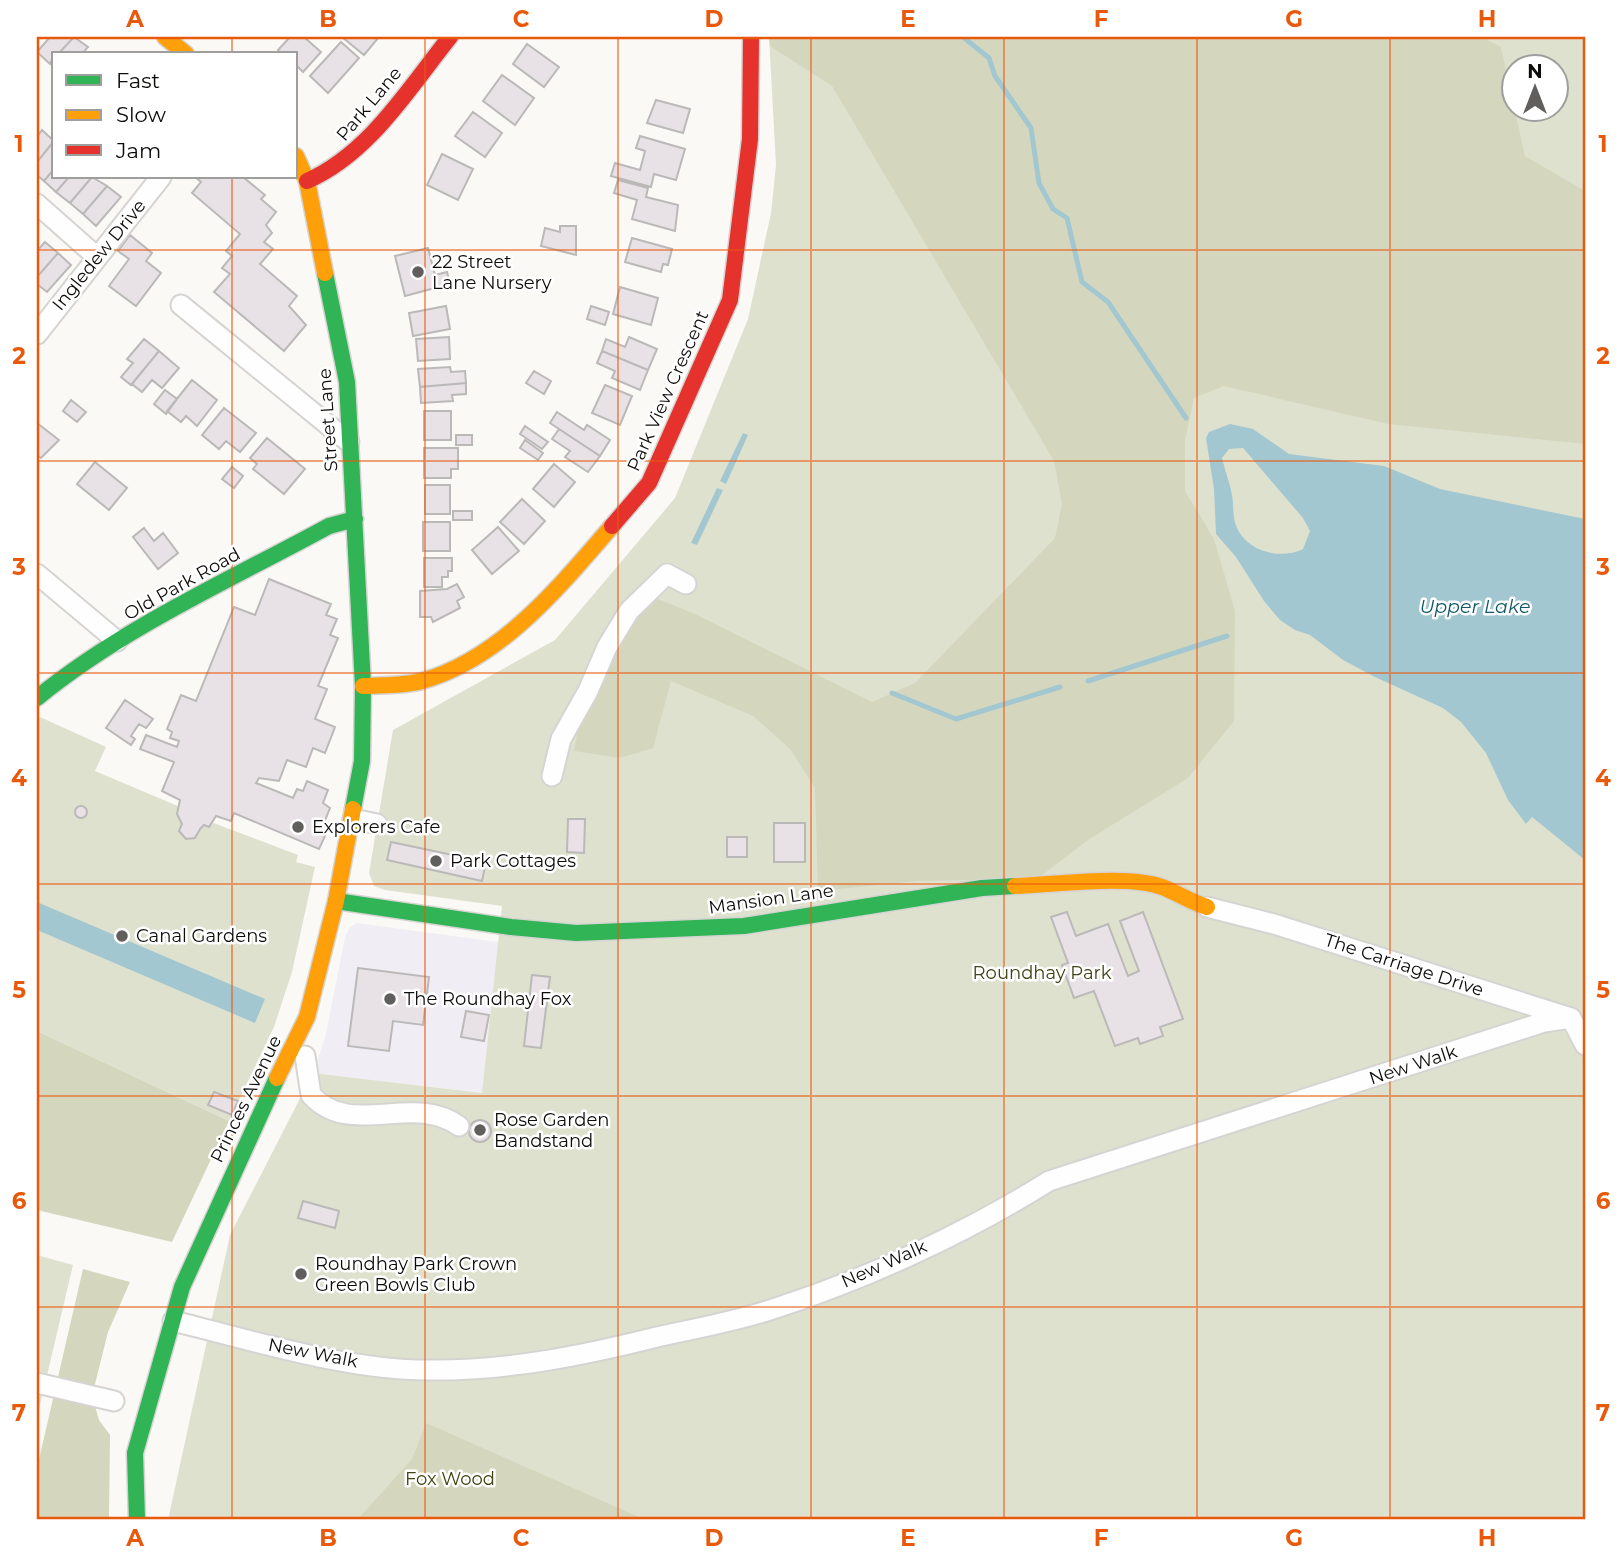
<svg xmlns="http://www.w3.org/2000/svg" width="1622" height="1557" viewBox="0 0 1622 1557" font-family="Montserrat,sans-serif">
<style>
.commercial{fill:#f0eef4}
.green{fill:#dfe1cf;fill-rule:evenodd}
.forest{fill:#d4d7be}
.water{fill:#a3c7d0;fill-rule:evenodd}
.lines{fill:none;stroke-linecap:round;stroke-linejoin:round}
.stream{stroke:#a3c7d0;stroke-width:5}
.building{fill:#e8e2e7;stroke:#bab9b8;stroke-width:2}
.street-casing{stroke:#d6d4d2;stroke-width:23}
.fast-casing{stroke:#d6d4d2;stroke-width:19}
.slow-casing{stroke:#d6d4d2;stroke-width:19}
.jam-casing{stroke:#d6d4d2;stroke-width:19}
.street{stroke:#fefefe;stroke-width:19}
.fast{stroke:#30b455;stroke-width:16}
.slow{stroke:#ff9f0a;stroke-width:16}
.jam{stroke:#e5322d;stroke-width:16}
.grid{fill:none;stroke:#e8590c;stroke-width:2;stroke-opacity:0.55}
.poi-dot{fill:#605f5d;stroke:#fff;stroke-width:2.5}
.labels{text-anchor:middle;stroke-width:5;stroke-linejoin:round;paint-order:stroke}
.street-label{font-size:18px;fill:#0d0c0a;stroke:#fff}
.poi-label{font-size:18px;fill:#0d0c0a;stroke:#fff;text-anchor:start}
.park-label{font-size:18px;fill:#404513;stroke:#fff}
.water-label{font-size:19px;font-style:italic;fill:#105868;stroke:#fff}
.neatline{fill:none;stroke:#e8590c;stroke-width:2.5}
.grid-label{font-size:23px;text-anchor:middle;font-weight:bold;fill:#e8590c}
</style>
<rect width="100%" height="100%" fill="#fbf9f6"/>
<path class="commercial" d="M357 923 490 941 576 949 482 1093 313 1073 325 1038 345 937 350 927Z"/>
<path class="green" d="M769 37H1585V1520H168L230 1235 313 1073 482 1093 502 906 385 890 374 886 369 873 393 730 555 640 675 498 748 319 771 213 776 165ZM1514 66H1556V108H1514Z
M40 717 106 747 95 771 180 807 177 814 182 824 179 831 185 839 195 838 200 829 211 822 298 855 296 862 315 867 292 972 274 1027 229 1121 37 1031V721Z
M37 1255 73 1265 37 1418Z"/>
<path class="forest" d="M769 37H1482L1501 47 1525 156 1585 191V444L1388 424 1224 386 1194 398 1185 440V491L1214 539 1235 611 1234 721 1188 778 1088 840 1037 879 918 881 818 891 815 788 790 749 753 716 671 681 653 748 620 758 574 751 590 666 643 593 695 614 872 702 915 683 1055 538 1062 504 1054 461 832 86 770 46Z
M37 1031 229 1121 172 1242 37 1210Z
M83 1269 130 1282 108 1332 92 1396 99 1420 110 1435 109 1520H37V1468Z
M426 1423 646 1520H647H357L412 1459Z"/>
<path class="water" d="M1230 424 1253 429 1289 454 1384 466 1440 489 1585 519V860L1532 817 1526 824 1508 800 1486 753 1461 722 1443 708 1375 677 1343 660 1310 635 1295 630 1280 620 1264 601 1236 557 1216 534 1214 489 1206 438 1209 432ZM1243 448 1303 518 1310 531 1303 549C1281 560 1248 552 1237 528 1232 517 1234 506 1232 495 1230 483 1225 471 1222 458L1229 449Z
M743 433 748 435 726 484 720 481Z
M717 488 723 490 697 545 691 543Z
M37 902 265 999 255 1023 37 930Z"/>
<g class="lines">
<path class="stream" d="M963 37 989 58 995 76 1031 128 1039 183 1053 209 1067 218 1082 282 1108 302 1186 418
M1088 681 1227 636
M892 693 956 719 1060 687"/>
</g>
<path class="building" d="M50 37H74L58 54H54L50 64 37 52Z
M74 37 88 47 82 54H58Z
M290 37H304L321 52 303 72 296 65V54H283L278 50Z
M342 37H379L364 55Z
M341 42 359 58 328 93 310 76Z
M527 44 559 67 544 87 513 64Z
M502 75 534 98 515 125 483 101Z
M656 100 690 109 683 133 647 123Z
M473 112 502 133 485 157 455 136Z
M42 130 54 141 37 162V137Z
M640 136 685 149 676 180 654 174 651 187 611 176 615 163 640 170 645 151 636 148Z
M54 141V169L44 181 37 175V162Z
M442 154 473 169 458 200 427 185Z
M54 169V177H69L56 192 44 181Z
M69 177H92L70 203 56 192Z
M92 177 107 186 83 214 70 203Z
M195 177H243L265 195 261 199 276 212 266 225 272 233 264 242 273 249 260 264 297 296 289 306 306 325 284 351 214 292 230 274 222 268 232 256 226 251 240 234 192 193 201 182Z
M618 180 648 188 646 197 678 205 675 231 632 219 637 200 614 193Z
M107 186 121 197 96 226 83 214Z
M560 226H576V255L541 246 545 228 560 232Z
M130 235 152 253 146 261 161 273 136 306 109 286 129 259 118 251Z
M632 238 672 249 668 265 663 264 661 272 625 262Z
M45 242 58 253 37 277V251Z
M428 248 435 275 447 272 450 284 405 296 395 256Z
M58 253 71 265 47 292 37 284V277Z
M620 287 658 298 651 325 613 314Z
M446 306 450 329 413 336 409 313Z
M591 306 609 312 605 325 587 319Z
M449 337 450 359 418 361 416 339Z
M629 337 657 349 648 370 602 351 606 339 625 347Z
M144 339 159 351 131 385 121 377 133 363 127 359Z
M159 351 179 368 162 388 152 380 142 392 132 384Z
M602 351 648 370 640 390 612 378 615 371 597 363Z
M450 367 451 372 465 371 466 383 420 387 418 369Z
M534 371 551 381 544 394 526 383Z
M192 380 217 400 197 426 186 416 181 422 167 411Z
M466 383V394L452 395 453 401 421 403 420 387Z
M605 385 632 396 620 425 592 413Z
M165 390 177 399 166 414 154 404Z
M71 400 86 412 77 422 63 411Z
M224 408 256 433 240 452 226 441 219 449 202 435Z
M424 411H451V440H424Z
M557 412 584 430 587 425 610 440 600 456 550 423Z
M37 423 59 440 41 458 37 455Z
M525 426 548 442 542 449 520 434Z
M559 429 600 456 588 472 565 457 570 451 552 439Z
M456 435H472V445H456Z
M267 438 305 469 284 494 253 469 257 464 250 458Z
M525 440 543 453 538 460 520 448Z
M424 448H458V469H451V478H424Z
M95 462 127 488 109 510 77 484Z
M554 464 575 482 554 507 533 489Z
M232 467 243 476 234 488 222 479Z
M425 485H450V514H425Z
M522 499 545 521 524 544 500 522Z
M453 511H472V520H453Z
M423 522H450V551H423Z
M498 527 519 551 492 574 472 550Z
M144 528 154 541 163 533 178 553 158 569 133 537Z
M424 558H452V571H448V577H442V587H424Z
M269 579 331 604 326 615 337 619 330 635 338 638 318 686 327 689 315 719 335 727 325 753 313 748 306 767 287 760 279 781 259 778 256 783 293 798 297 789 303 791 307 781 328 790 323 803 330 808 324 823 330 825 319 849 234 813 231 821 216 816 209 827 204 825 200 829 195 838 186 839 179 831 182 824 177 814 180 800 162 791 174 762 140 749 146 735 177 747 179 741 170 738 172 732 167 729 181 695 196 701 234 607 255 615Z
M457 584 464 597 457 601 460 608 433 622 431 617H420V591L447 589Z
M125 700 153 719 146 728 139 724 131 736 135 739 131 745 106 728Z
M75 812a6 6 0 1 1 12 0a6 6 0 1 1-12 0Z
M568 819H585L584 853 567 852Z
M774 823H805V862H774Z
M727 837H747V857H727Z
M391 842 486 862 482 881 387 860Z
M1067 912 1076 936 1108 924 1128 976 1139 971 1120 921 1143 912 1183 1019 1160 1027 1163 1036 1140 1044 1138 1038 1115 1046 1094 991 1074 998 1062 965 1068 963 1051 917Z
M358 968 429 977 423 1025 393 1021 389 1051 348 1046Z
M532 975 550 977 541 1048 524 1046Z
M466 1011 489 1015 484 1041 461 1037Z
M214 1092 238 1101 232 1115 208 1105Z
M469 1131a11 11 0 1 1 22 0a11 11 0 1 1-22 0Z
M303 1201 339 1211 335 1228 298 1218Z"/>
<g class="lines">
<defs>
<path id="street" d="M37 204 97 257
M181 305 349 442
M37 334 161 177
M37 574 117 641
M552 776 561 739 588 691 607 647 629 611 667 574 686 584
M353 819 377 824
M1207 907 1274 924 1571 1018 1585 1045
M305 1056 311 1095C351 1139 412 1092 459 1126
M173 1321C251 1340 346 1370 427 1370 507 1371 581 1356 657 1337 697 1328 738 1321 776 1308 869 1278 966 1233 1049 1181L1544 1022 1571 1018
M37 1383 114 1401"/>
<path id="fast" d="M325 273 347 382 363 686 362 761 353 809
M37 698C124 627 230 580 329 526L355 519
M336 901 511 927 576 933 744 926 982 888 1015 886
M137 1520 135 1453 182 1287 277 1078"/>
<path id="slow" d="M165 37 186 54
M296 156 307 181 325 273
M363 686C382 685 404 686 422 681 501 659 560 586 612 526
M1015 886C1054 885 1128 874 1162 887 1178 893 1190 902 1207 907
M277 1078 307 1017 336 901 353 809"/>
<path id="jam" d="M307 181C370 153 408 89 450 37
M612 526 649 483 730 300 750 139 751 37"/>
</defs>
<use href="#street" class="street-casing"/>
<use href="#fast" class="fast-casing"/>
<use href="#slow" class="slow-casing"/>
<use href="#jam" class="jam-casing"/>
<use href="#street" class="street"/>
<use href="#fast" class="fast"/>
<use href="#slow" class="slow"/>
<use href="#jam" class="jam"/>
</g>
<path class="grid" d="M232 37V54M425 37V1520M618 37V1520M811 37V1520M1004 37V1520M1197 37V1520M1390 37V1520M232 177V1520M37 250H1585M37 461H1585M37 673H1585M37 884H1585M37 1096H1585M37 1307H1585"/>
<g class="poi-dot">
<circle cx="418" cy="272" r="7"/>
<circle cx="298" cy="827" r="7"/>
<circle cx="436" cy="861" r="7"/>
<circle cx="122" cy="936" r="7"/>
<circle cx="390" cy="999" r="7"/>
<circle cx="480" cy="1130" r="7"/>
<circle cx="301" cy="1274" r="7"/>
</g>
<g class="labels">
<g class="street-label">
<text transform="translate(369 104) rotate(-50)" y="6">Park Lane</text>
<text transform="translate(99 255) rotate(-51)" y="6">Ingledew Drive</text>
<text transform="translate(668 391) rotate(-66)" y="6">Park View Crescent</text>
<text transform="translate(328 420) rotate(-94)" y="6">Street Lane</text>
<text transform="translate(182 584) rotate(-29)" y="6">Old Park Road</text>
<text transform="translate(771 899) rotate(-8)" y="6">Mansion Lane</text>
<text transform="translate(1404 965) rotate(18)" y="6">The Carriage Drive</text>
<text transform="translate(1413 1065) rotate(-18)" y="6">New Walk</text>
<text transform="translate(246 1099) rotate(-64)" y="6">Princes Avenue</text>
<text transform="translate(884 1264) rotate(-24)" y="6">New Walk</text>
<text transform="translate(313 1353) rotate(11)" y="6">New Walk</text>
</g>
<g class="poi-label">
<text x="432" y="268">22 Street<tspan x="432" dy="21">Lane Nursery</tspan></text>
<text x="312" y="833">Explorers Cafe</text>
<text x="450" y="867">Park Cottages</text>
<text x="136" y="942">Canal Gardens</text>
<text x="404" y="1005">The Roundhay Fox</text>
<text x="494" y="1126">Rose Garden<tspan x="494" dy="21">Bandstand</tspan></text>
<text x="315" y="1270">Roundhay Park Crown<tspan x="315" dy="21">Green Bowls Club</tspan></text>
</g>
<g class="park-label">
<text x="1042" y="979">Roundhay Park</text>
<text x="450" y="1485">Fox Wood</text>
</g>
<g class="water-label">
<text x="1475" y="613">Upper Lake</text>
</g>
</g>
<rect width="1622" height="1557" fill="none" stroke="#ffffff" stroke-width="77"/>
<rect x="52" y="52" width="245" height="126" fill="#ffffff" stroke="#9e9e9d" stroke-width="2"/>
<rect x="66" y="75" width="35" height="10" fill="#30b455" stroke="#9e9e9d" stroke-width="2"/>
<text x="116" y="88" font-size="21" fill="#0d0c0a">Fast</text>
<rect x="66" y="110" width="35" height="10" fill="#ff9f0a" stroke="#9e9e9d" stroke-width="2"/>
<text x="116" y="122" font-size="21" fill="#0d0c0a">Slow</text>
<rect x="66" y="145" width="35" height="10" fill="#e5322d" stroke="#9e9e9d" stroke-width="2"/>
<text x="116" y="158" font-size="21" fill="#0d0c0a">Jam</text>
<g transform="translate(1535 88)"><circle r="33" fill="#ffffff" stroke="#9e9e9d" stroke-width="2"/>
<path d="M0-5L12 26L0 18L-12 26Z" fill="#605f5d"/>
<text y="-10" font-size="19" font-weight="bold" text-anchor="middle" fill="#0d0c0a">N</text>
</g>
<rect x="38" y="38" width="1546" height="1480" class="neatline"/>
<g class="grid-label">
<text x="135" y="27">A</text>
<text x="328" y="27">B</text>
<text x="521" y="27">C</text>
<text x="714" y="27">D</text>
<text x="908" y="27">E</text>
<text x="1101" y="27">F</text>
<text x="1294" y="27">G</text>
<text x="1487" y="27">H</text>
<text x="19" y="152">1</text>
<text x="1603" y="152">1</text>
<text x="19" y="364">2</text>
<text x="1603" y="364">2</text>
<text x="19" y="575">3</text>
<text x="1603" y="575">3</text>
<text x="19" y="786">4</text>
<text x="1603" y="786">4</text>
<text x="19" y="998">5</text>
<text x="1603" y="998">5</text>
<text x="19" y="1209">6</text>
<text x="1603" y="1209">6</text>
<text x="19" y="1421">7</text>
<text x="1603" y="1421">7</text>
<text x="135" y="1546">A</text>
<text x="328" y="1546">B</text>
<text x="521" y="1546">C</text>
<text x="714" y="1546">D</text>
<text x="908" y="1546">E</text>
<text x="1101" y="1546">F</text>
<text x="1294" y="1546">G</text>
<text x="1487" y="1546">H</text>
</g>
</svg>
